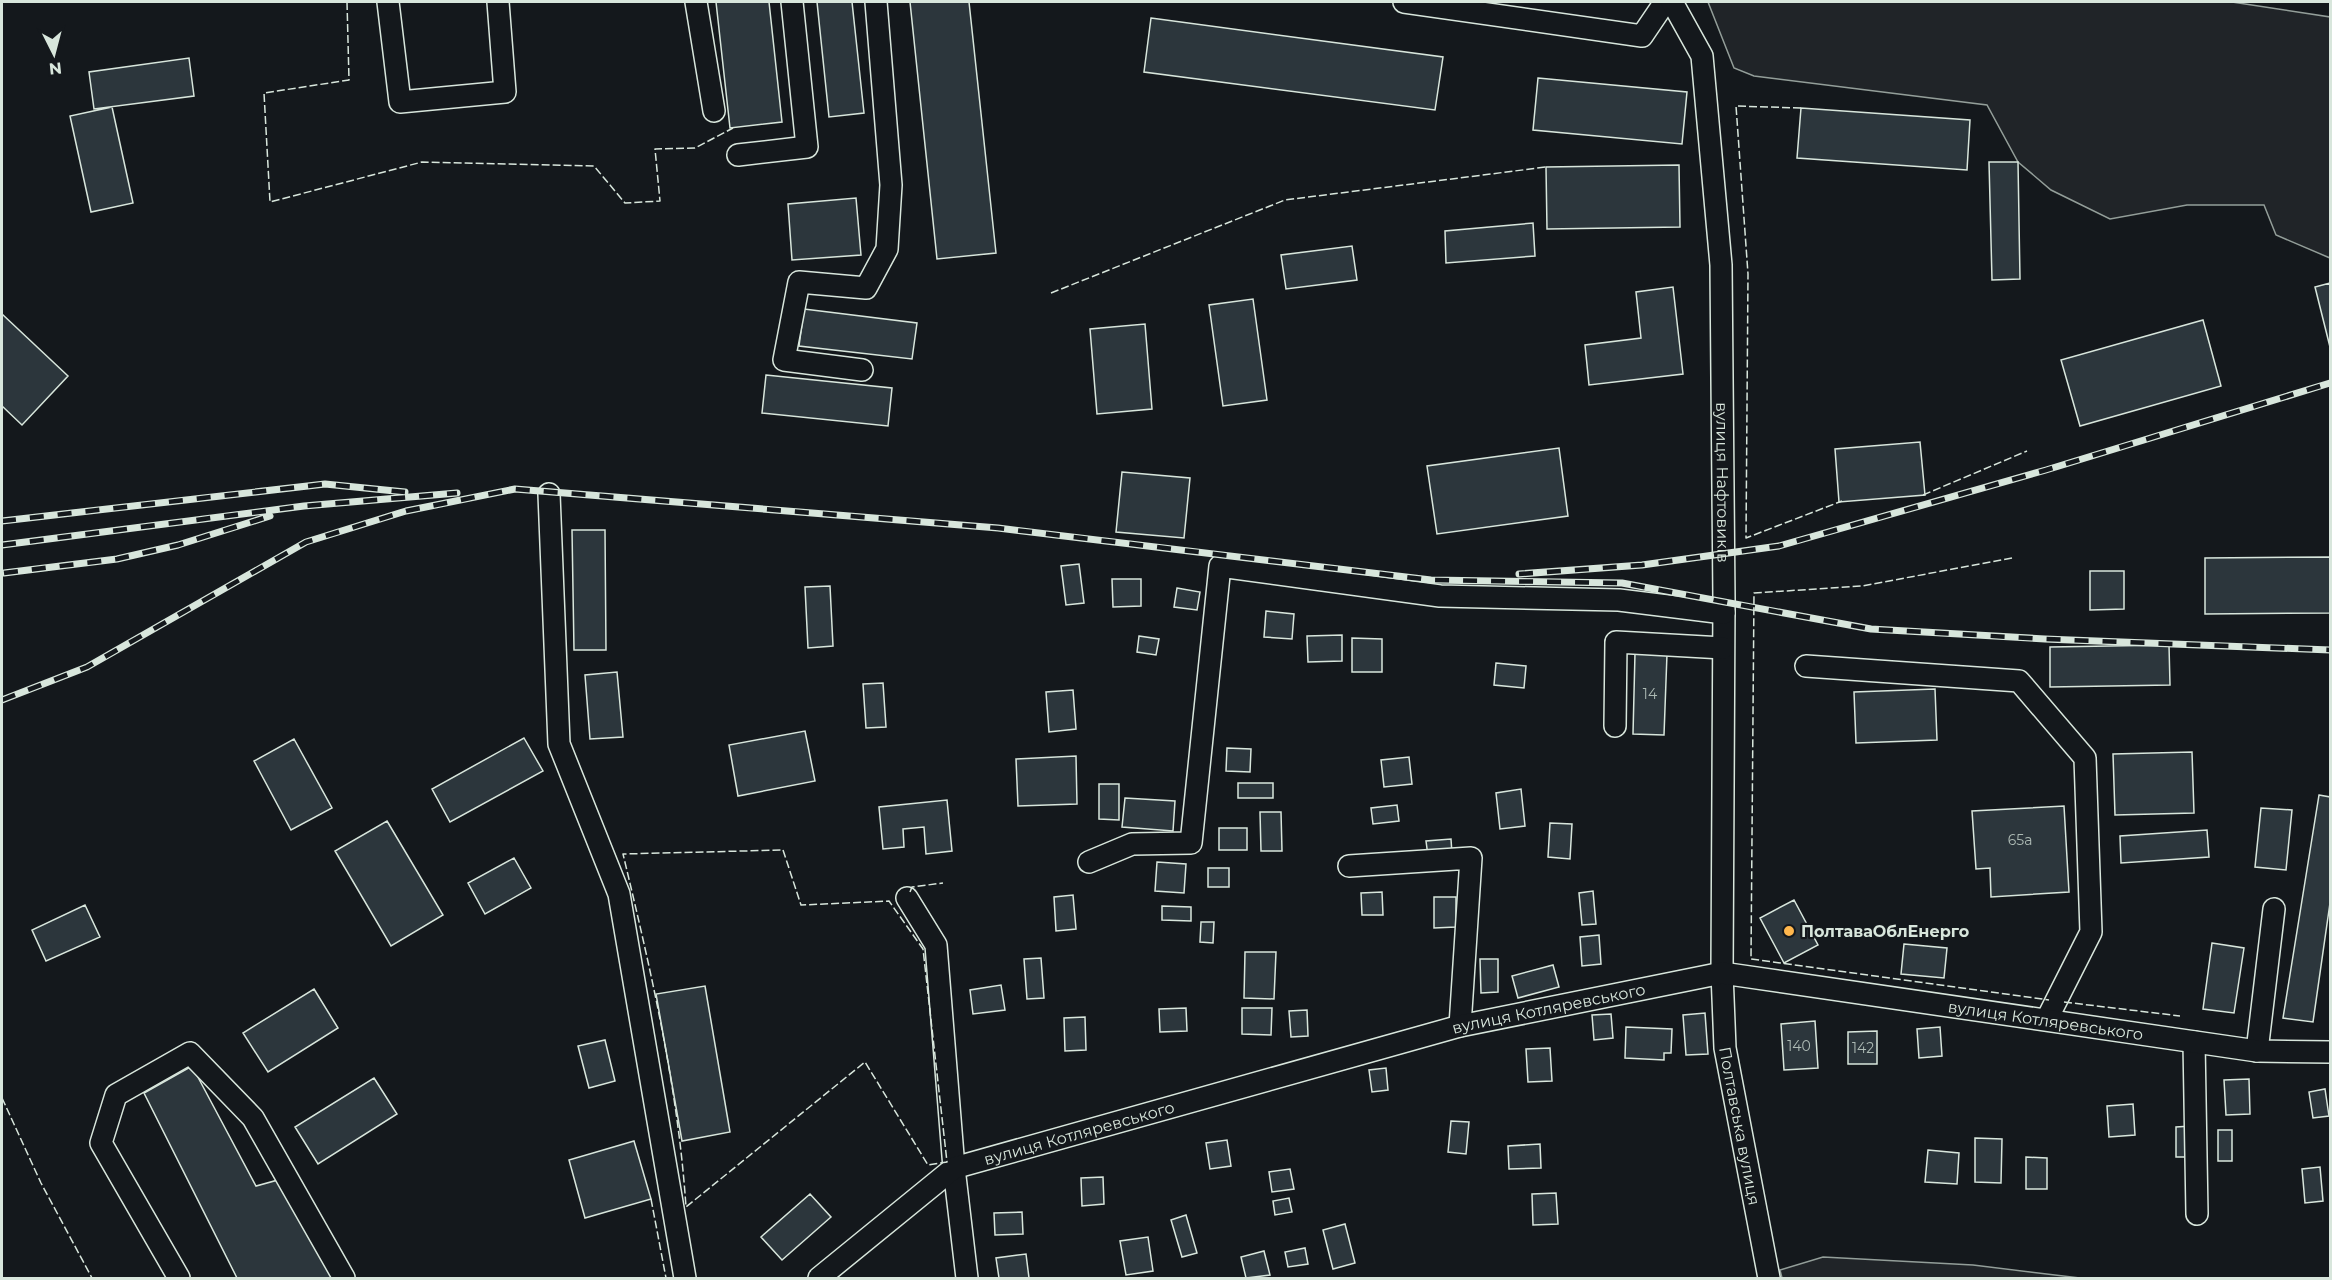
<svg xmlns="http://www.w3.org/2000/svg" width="2332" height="1280" viewBox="0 0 2332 1280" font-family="Montserrat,sans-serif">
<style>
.green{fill:#202428;stroke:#939e99;stroke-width:1.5}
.building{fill:#2c363c;stroke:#d8e6dc;stroke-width:1.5}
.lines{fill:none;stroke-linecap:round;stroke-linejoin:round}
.minor-casing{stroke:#d8e6dc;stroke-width:24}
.minor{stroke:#14181c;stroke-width:21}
.rail-casing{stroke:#d8e6dc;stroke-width:7}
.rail{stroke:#14181c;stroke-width:4.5;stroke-dasharray:14;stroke-linecap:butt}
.fence{stroke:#d8e6dc;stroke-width:1.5;stroke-dasharray:8 3;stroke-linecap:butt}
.poi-dot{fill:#ffb74d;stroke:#14181c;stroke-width:2}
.labels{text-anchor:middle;stroke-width:4.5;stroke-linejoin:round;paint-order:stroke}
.number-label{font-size:14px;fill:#adbab4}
.street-label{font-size:16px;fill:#d8e6dc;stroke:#14181c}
.poi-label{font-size:16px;font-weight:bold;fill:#d8e6dc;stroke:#14181c;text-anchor:start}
</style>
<rect width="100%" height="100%" fill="#14181c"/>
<path class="green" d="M1708 2H2232L2330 17V258L2276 235 2264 205H2187L2110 219 2051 190 2018 162 1987 105 1754 76 1734 68Z
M1823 1257 1973 1265 2080 1278H1782L1780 1270Z"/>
<path class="building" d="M716 2H769L782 122 730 128Z
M817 2H852L864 113 829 117Z
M910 2H969L996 253 937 259Z
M1151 18 1443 57 1435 110 1144 72Z
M189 58 194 96 94 109 89 72Z
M1538 78 1687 92 1682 144 1533 130Z
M112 107 133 203 91 212 70 116Z
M1801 108 1970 120 1967 170 1797 158Z
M1989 162H2018L2020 279 1992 280Z
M1679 165 1680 227 1547 229 1546 167Z
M856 198 861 255 792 260 788 204Z
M1533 223 1535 256 1446 263 1445 231Z
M1352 246 1357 280 1286 289 1281 255Z
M2330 283V347L2315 287Z
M1673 287 1683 374 1589 385 1585 345 1641 338 1636 292Z
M1253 299 1267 400 1223 406 1209 305Z
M804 309 917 323 912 359 799 346Z
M2 314 68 376 22 425 2 406Z
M2203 320 2221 386 2080 426 2061 360Z
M1145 324 1152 409 1097 414 1090 329Z
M766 375 892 388 888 426 762 413Z
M1920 442 1925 495 1839 502 1835 449Z
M1559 448 1568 516 1437 534 1427 466Z
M1122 472 1190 478 1184 538 1116 532Z
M572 530H605L606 650H574Z
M2330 557V613L2205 614V558Z
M1079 564 1084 603 1066 605 1061 566Z
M2090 571H2124V609L2090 610Z
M1112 579H1141V606L1113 607Z
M830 586 833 646 808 648 805 587Z
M1177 588 1200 592 1197 610 1174 607Z
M1266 611 1294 614 1292 639 1264 637Z
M1342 635V661L1308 662 1307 636Z
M1139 636 1159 639 1156 655 1137 652Z
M1352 638 1382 639V672H1352Z
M2169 645 2170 685 2050 687V647Z
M1635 653 1667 654 1664 735 1633 734Z
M1496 663 1526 666 1524 688 1494 685Z
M617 672 623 737 590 739 585 675Z
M883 683 886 727 866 728 863 684Z
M1935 689 1937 740 1856 743 1854 692Z
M1073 690 1076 729 1049 732 1046 692Z
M805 731 815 781 738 796 729 745Z
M524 738 543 771 450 822 432 789Z
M294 739 332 808 291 830 254 761Z
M1227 748 1251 749 1250 772 1226 771Z
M2192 752 2194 813 2115 815 2113 754Z
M1076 756 1077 804 1018 806 1016 759Z
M1409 757 1412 784 1384 787 1381 760Z
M1238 783H1273V798H1238Z
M1099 784H1119V820L1099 819Z
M1521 789 1525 826 1500 829 1496 793Z
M2319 795 2330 797V903L2313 1022 2283 1018Z
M1125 798 1175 801 1173 831 1122 827Z
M947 800 952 851 926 854 924 827 903 829 904 847 883 849 879 807Z
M1397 805 1399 821 1373 824 1371 808Z
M2064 806 2069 892 1991 897 1990 868 1976 869 1972 811Z
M2261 808 2292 810 2286 870 2255 867Z
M1260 812H1281L1282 851H1261Z
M387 821 443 915 391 946 335 851Z
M1550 823 1572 824 1570 859 1548 857Z
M1219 828H1247V850H1219Z
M2207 830 2209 857 2121 863 2120 836Z
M1451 839 1452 854 1428 856 1426 841Z
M514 858 531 888 485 914 468 883Z
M1157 862 1186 864 1184 893 1155 891Z
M1208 868H1229V887H1208Z
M1593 891 1596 924 1582 925 1579 893Z
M1382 892 1383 915H1362L1361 893Z
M1073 895 1076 929 1056 931 1054 897Z
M1434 897H1456V927L1434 928Z
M1794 900 1818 945 1784 963 1760 918Z
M85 905 100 937 46 961 32 930Z
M1162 906 1191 907V921L1162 920Z
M1201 922H1214L1213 943 1200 942Z
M1599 935 1601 964 1582 966 1580 937Z
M2212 943 2244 948 2234 1013 2203 1009Z
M1904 944 1947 948 1944 978 1901 974Z
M1245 952H1276L1274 999 1244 998Z
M1041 958 1044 998 1027 999 1024 959Z
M1480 959H1498V992L1481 993Z
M1553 965 1559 987 1518 998 1512 976Z
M1001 985 1005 1010 973 1014 970 990Z
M705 986 730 1132 682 1141 656 994Z
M314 989 338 1028 268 1072 243 1033Z
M1186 1008 1187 1031 1160 1032 1159 1009Z
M1242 1008H1272L1271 1035 1242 1034Z
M1307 1010 1308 1036 1291 1037 1289 1011Z
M1705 1013 1708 1054 1686 1055 1683 1015Z
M1611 1014 1613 1038 1594 1040 1592 1015Z
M1085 1017 1086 1050 1065 1051 1064 1018Z
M1815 1021 1818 1068 1784 1070 1781 1024Z
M1626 1027 1672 1029 1671 1053H1664V1060L1625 1058Z
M1940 1027 1942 1056 1919 1058 1917 1029Z
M1877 1031V1064H1848V1032Z
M605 1040 615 1081 589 1088 578 1046Z
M1550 1048 1552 1081 1528 1082 1526 1049Z
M192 1066 256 1186 278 1180 334 1278H237L144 1093Z
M1386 1068 1388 1090 1372 1092 1369 1070Z
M374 1078 397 1114 318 1164 295 1127Z
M2249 1079 2250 1114 2226 1115 2224 1080Z
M2325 1089 2329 1116 2313 1118 2309 1092Z
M2133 1104 2135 1135 2109 1137 2107 1106Z
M1451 1121 1469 1122 1466 1154 1448 1152Z
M2191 1126V1157H2176V1127Z
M2218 1130H2232V1161H2218Z
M1975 1138 2002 1139 2001 1183 1975 1182Z
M1227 1140 1231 1166 1210 1169 1206 1143Z
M634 1141 651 1199 585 1218 569 1160Z
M1540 1144 1541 1168 1509 1169 1508 1146Z
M1928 1150 1959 1153 1957 1184 1925 1182Z
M2026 1157 2047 1158V1189H2026Z
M2320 1167 2323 1201 2305 1203 2302 1169Z
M1290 1169 1294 1189 1272 1192 1269 1172Z
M1103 1177 1104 1204 1082 1206 1081 1178Z
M1556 1193 1558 1224 1533 1225 1532 1194Z
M810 1194 831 1217 782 1260 761 1237Z
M1289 1198 1292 1212 1275 1215 1273 1201Z
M1022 1212 1023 1234 995 1235 994 1213Z
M1186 1215 1197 1253 1182 1257 1171 1220Z
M1345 1224 1355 1263 1333 1269 1323 1230Z
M1148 1237 1153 1271 1126 1275 1120 1241Z
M1305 1248 1308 1264 1288 1267 1285 1252Z
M1264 1251 1270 1275 1246 1278 1241 1257Z
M1026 1254 1029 1278H999L996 1258Z"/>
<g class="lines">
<defs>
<g id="minor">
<path d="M388 2 400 102 505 92 498 2"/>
<path d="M696 2 714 111"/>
<path d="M1404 2 1642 36 1665 2"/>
<path id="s1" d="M1672 2 1702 56 1721 265 1724 601 1722 973 1725 1048 1769 1278"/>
<path d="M738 155 807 147 792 2"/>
<path d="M862 370 784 360 799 282 866 288 887 249 891 185 876 2"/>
<path d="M549 494 559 744 619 894 685 1278"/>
<path d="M1806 666 2019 681 2085 758 2091 932 2047 1019"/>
<path d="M1615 726 1616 642 1723 648"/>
<path d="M1089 862 1132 844 1191 843 1220 566 1440 596 1619 600 1724 613"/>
<path d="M1349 866 1471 858 1460 1026"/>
<path d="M907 898 936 945 954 1168 967 1278"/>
<path d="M2194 1042 2197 1214"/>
<path d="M2257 1051 2274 909"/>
<path d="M179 1278 101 1143 116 1095 190 1053 253 1118 344 1278"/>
<path id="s2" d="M819 1278 954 1168 1460 1026 1722 973 2257 1051 2330 1052"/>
</g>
</defs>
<use href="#minor" class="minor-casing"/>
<use href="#minor" class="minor"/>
<defs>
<path id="rail" d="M2 521 325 484 405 492
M2 545 304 506 457 493
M4 573 117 559 178 545 270 516
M1519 574 1642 565 1779 546 2046 470 2330 383
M2 700 87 667 306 542 406 511 515 489 998 528 1431 580 1622 583 1871 629 2045 639 2330 650"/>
</defs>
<use href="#rail" class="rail-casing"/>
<use href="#rail" class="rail"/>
<path class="fence" d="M347 2 349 80 264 93 270 202 422 162 594 166 625 203 660 201 655 149 695 148 733 128
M1801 108 1736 106 1748 274 1746 538 1842 501
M1051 293 1285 200 1546 167
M1923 495 2027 451
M2012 558 1862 586 1754 593 1751 959 2049 1000
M783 850 801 905 889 901 923 949 947 1162 928 1165 865 1062 686 1207C678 1087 651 971 623 854Z
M910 892 912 887 943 883
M2064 1002 2180 1016
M2 1098 41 1183 92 1278
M651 1199 666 1278"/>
</g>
<circle class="poi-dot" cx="1789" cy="931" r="6"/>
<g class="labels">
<g class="number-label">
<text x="1650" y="699">14</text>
<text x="2020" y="845">65а</text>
<text x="1799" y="1051">140</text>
<text x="1863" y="1053">142</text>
</g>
<g class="street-label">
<text dy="6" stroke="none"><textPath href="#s1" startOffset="489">вулиця Нафтовиків</textPath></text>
<text dy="6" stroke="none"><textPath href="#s2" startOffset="790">вулиця Котляревського</textPath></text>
<text dy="6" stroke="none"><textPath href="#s2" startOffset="1294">вулиця Котляревського</textPath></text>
<text dy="6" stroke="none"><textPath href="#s1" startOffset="1134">Полтавська вулиця</textPath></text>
<text dy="6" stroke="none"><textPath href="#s2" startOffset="304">вулиця Котляревського</textPath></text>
</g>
<g class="poi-label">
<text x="1801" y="937">ПолтаваОблЕнерго</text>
</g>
</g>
<rect width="2332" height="1280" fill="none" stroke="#d8e6dc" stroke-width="6"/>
<g transform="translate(54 54) rotate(174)" stroke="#14181c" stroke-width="4.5" paint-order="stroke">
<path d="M0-4.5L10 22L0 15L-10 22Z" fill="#d8e6dc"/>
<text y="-9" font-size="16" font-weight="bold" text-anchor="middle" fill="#d8e6dc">N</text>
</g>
</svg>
